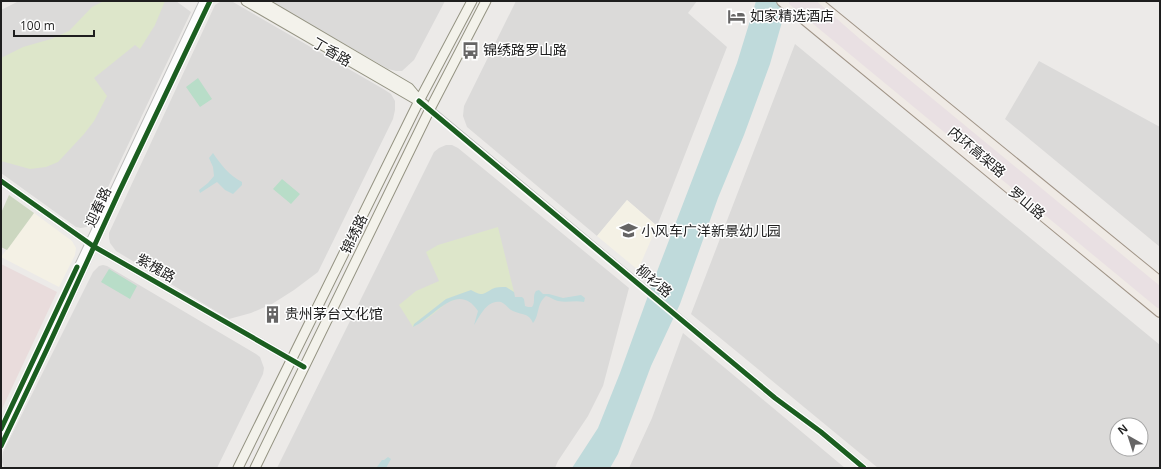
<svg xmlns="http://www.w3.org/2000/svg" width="1161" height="469" viewBox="0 0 1161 469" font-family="'Open Sans','Noto Sans SC',sans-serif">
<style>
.residential{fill:#dbdad9;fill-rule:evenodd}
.commercial{fill:#e9dcdc}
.education{fill:#f4f1e5}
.grass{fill:#dde6ca}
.forest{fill:#ccd7c0}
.pitch{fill:#b8ddc8}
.water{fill:#bfdadb}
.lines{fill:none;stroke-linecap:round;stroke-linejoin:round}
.street-casing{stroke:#bfbfbe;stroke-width:8}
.secondary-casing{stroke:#949382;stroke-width:11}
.primary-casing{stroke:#a09487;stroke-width:12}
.highway-casing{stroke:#bda2ae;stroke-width:13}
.street{stroke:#fcfcfc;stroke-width:6}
.secondary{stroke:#f3f2eb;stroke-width:9}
.primary{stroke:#efeae5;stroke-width:10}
.highway{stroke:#e9e0e3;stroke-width:11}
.cycleway-casing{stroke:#fff;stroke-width:8}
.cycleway{stroke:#1b5e20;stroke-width:5}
.labels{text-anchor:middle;stroke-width:3;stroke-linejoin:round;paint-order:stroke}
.poi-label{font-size:14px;fill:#1e1e1e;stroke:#fff;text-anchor:start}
.street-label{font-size:14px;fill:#1e1e1e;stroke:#fff}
</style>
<rect width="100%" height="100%" fill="#eceae8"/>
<path class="residential" d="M19 1H176L191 12 91 223 87 227 81 228 76 227 1 173V10Z
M221 1 233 2 385 90 391 94 395 101V110L393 119 318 272 294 290 272 304 251 313 229 319 116 251 110 243 109 238V233L215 5Z
M270 1H445L414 60 402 71H396L388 69Z
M516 1H697L688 13 727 47 657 226 627 200 597 236 467 127 463 116 464 106Z
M795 44 1160 345V468H878L691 314ZM1117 425H1141V449H1117Z
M1039 61 1160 127V247L1005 119Z
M446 145H452L458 148 629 288 603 386 588 416 558 461 555 468H277L434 152 439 148Z
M103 265 107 266 256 354 260 357 264 368 263 374 217 468H5L4 467 2 462 3 452 93 272 99 266Z
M683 333 845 468H629L652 418Z"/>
<path class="commercial" d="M1 264 57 292 1 411Z"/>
<path class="education" d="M627 200 657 226 638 270 597 236Z
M34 213 72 241 76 248 75 255 59 287 1 257Z"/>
<path class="grass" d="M104 1H165L155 25 140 49 135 45 94 78 107 96 94 121 84 134 58 162 46 167 30 169 1 161V58L23 47 51 39 69 31 92 7Z
M498 227 514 292 502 297 460 298 448 302 428 318 413 327 399 305 416 291 439 281 426 252 438 245Z"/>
<path class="forest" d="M9 195 34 213 7 250 1 247V213Z"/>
<path class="pitch" d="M198 78 212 99 200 107 186 87Z
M282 179 300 194 291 204 273 189Z
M109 269 137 286 130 299 101 282Z"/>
<path class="water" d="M756 1H788L770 64 744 135 718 198 680 304 651 366 618 454 610 468H572L598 428 620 373 653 282 737 63Z
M213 153C221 165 229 175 242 182V185L233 194 225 190 217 182 200 193 199 190 208 183 214 176 213 167 209 158Z
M506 287 514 292 515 297H522L524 299 525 306 528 307H532C536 302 532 296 536 291L539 290 543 294H549L563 298 581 295 585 298 584 302C575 300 567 303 558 301 554 300 550 297 546 296 536 304 540 315 533 323 529 313 522 315 513 311 508 309 506 304 501 302 487 299 480 316 474 325L478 311C457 280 434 318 413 327L414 324 446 299 471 290C482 296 482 295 492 289 496 287 501 287 506 287Z
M388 457 391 459 386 468 377 467 382 460H384Z"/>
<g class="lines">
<defs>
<path id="street" d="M430 109 775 398 821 432 864 468
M1 181 93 246 304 367
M1 429 203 1
M1 446 47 349 119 192 210 1"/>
<path id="secondary" d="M246 1 424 104
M261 1 409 88 419 100
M238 468 419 101 472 1
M255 468 430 109 486 1"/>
<path id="primary" d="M782 1 1160 312
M816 1 1160 282"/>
<path id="highway" d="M794 1 1160 303
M808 1 855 42 1160 293"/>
</defs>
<use href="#street" class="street-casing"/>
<use href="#secondary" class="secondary-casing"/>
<use href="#primary" class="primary-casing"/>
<use href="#highway" class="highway-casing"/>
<use href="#street" class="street"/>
<use href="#secondary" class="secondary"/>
<use href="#primary" class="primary"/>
<use href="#highway" class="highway"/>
<defs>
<path id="cycleway" d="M419 101 775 398 821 432 864 468
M1 181 93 246 304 367
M1 429 77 267
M1 446 47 349 119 192 210 1"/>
</defs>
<use href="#cycleway" class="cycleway-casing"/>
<use href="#cycleway" class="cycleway"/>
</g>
<defs>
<symbol id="hotel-bare" viewBox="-9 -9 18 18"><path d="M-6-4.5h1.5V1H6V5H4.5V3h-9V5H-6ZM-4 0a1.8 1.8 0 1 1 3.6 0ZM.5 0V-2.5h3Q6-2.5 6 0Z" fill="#666565" stroke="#fff" stroke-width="2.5" paint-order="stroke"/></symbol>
<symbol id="bus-bare" viewBox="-9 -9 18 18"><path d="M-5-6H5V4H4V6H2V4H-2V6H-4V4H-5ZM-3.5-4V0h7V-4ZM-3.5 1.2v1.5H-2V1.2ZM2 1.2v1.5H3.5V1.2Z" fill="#666565" stroke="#fff" stroke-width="2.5" paint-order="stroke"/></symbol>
<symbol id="school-bare" viewBox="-9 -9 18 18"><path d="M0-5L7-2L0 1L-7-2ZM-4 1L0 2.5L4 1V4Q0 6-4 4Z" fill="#666565" stroke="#fff" stroke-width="2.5" paint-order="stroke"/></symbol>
<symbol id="building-bare" viewBox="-9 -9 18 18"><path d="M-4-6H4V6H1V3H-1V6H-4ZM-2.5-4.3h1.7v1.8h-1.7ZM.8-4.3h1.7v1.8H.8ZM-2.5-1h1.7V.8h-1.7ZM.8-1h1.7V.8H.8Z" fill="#666565" stroke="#fff" stroke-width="2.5" paint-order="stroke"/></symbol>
</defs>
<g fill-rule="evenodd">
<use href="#hotel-bare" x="724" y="4" width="25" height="25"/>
<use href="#bus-bare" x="458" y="38" width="25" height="25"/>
<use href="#school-bare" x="616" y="218" width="25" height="25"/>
<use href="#building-bare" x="260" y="302" width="25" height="25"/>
</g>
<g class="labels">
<g class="poi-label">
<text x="750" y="21">如家精选酒店</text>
<text x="483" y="55">锦绣路罗山路</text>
<text x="641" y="236">小风车广洋新景幼儿园</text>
<text x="285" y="319">贵州茅台文化馆</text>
</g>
<g class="street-label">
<text transform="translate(332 52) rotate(30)" y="5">丁香路</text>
<text transform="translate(977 152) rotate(40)" y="5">内环高架路</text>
<text transform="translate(1027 203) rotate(40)" y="5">罗山路</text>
<text transform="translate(98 207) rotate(-65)" y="5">迎春路</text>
<text transform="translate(354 234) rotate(-64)" y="5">锦绣路</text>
<text transform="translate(156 268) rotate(30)" y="5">紫槐路</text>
<text transform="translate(654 281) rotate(40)" y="5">柳衫路</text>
</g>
</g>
<rect width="1161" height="469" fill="none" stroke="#1e1e1e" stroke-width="4"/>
<g transform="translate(1129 437) rotate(321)"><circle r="19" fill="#ffffff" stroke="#a5a5a5"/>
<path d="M0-3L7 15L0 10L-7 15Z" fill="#666565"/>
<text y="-6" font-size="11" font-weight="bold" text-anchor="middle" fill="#1e1e1e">N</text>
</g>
<path d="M14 30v6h80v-6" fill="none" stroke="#1e1e1e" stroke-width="2"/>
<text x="20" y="30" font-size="12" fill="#1e1e1e" stroke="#ffffff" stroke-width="3" paint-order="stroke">100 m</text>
</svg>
